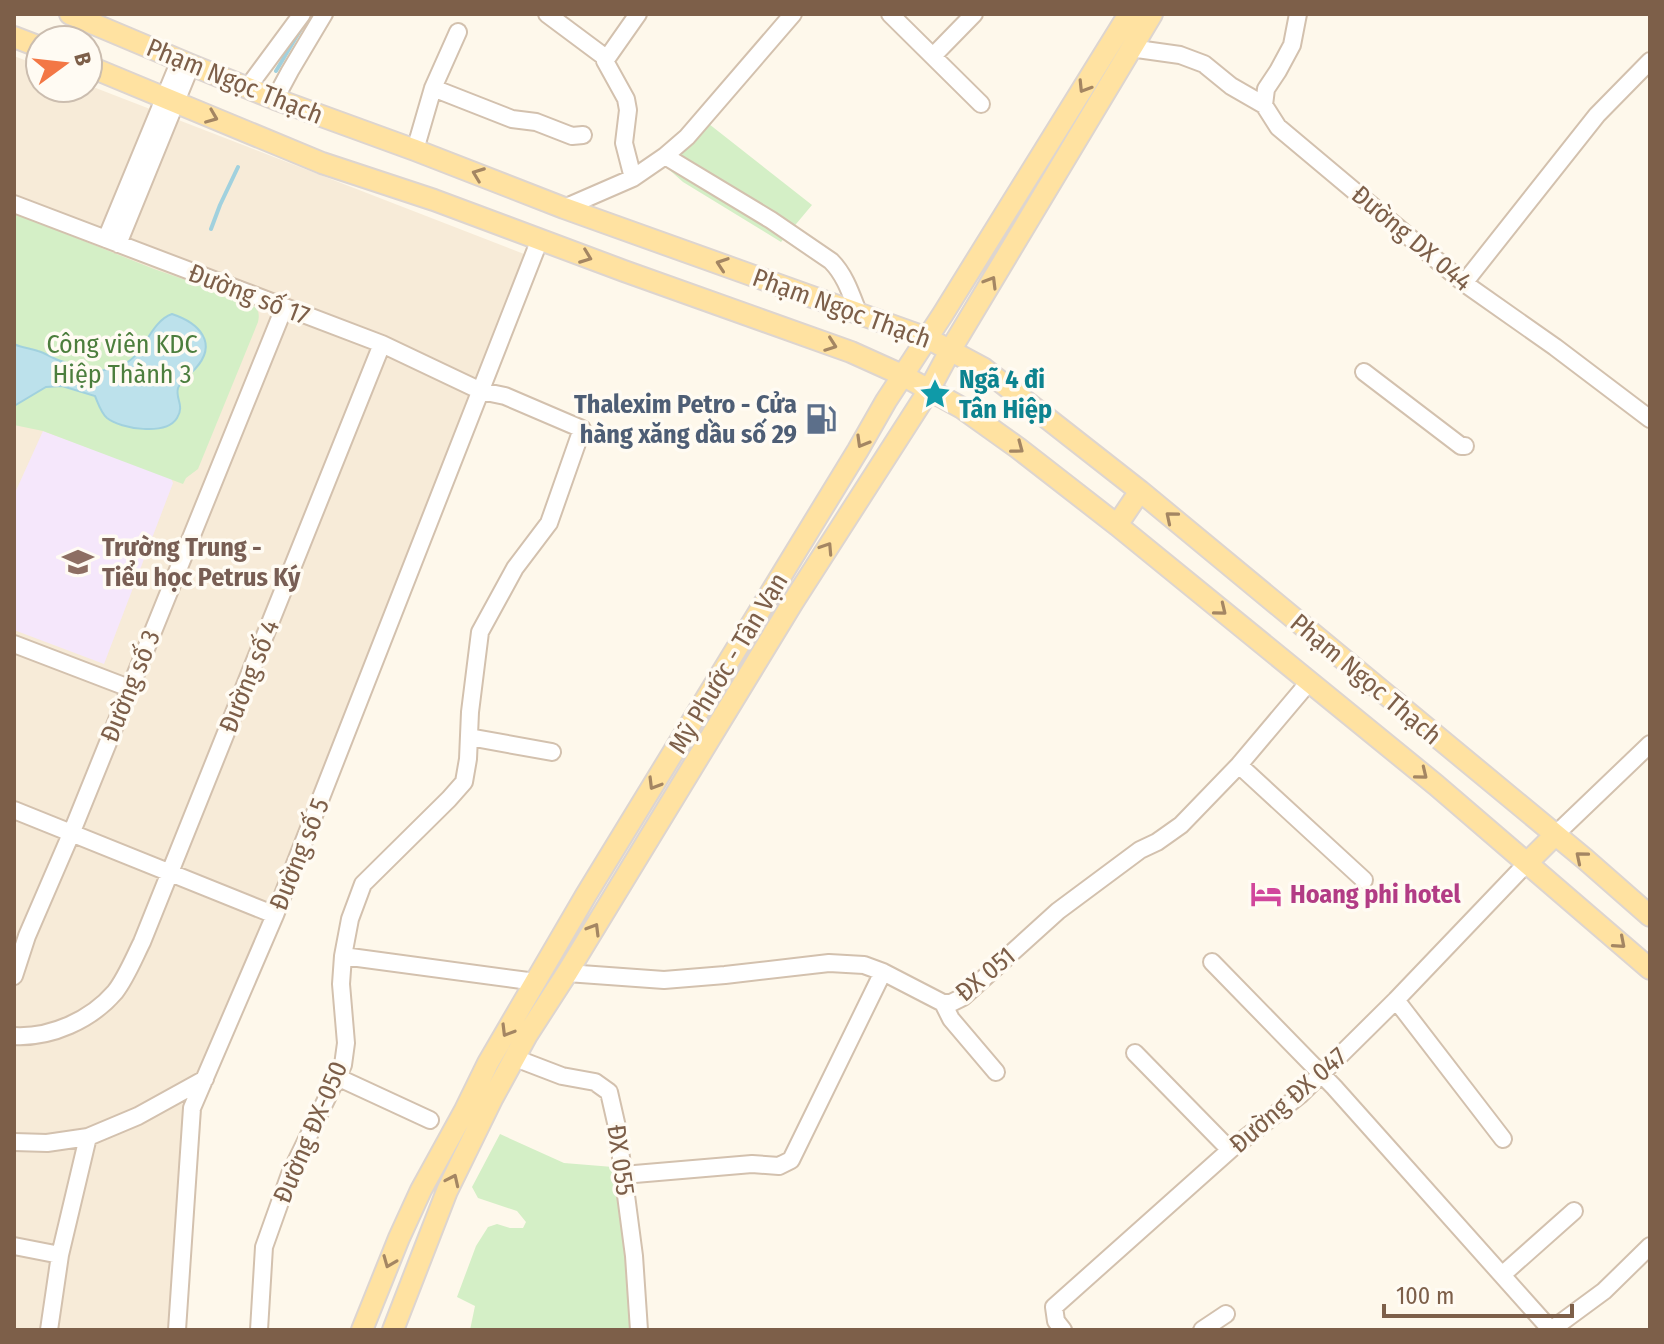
<svg xmlns="http://www.w3.org/2000/svg" width="1664" height="1344" viewBox="0 0 1664 1344" font-family="'Fira Sans Condensed',sans-serif">
<style>
.residential{fill:#f7ebd8}
.education{fill:#f5e7fb}
.green{fill:#d4efc6}
.water{fill:#bce1eb;stroke:#a1d1de;stroke-width:2}
.lines{fill:none;stroke-linecap:round;stroke-linejoin:round}
.stream{stroke:#a1d1de;stroke-width:4}
.minor-casing{stroke:#d3c1ae;stroke-width:20}
.major-casing{stroke:#ddd5d0;stroke-width:24}
.minor{stroke:#fff;stroke-width:16}
.major{stroke:#ffe2a1;stroke-width:20}
.oneway{stroke:#a48663}
.labels{text-anchor:middle;stroke-width:7;stroke-linejoin:round;paint-order:stroke}
.street-label{font-size:26px;fill:#7d5f49;stroke:#fffbf3}
.park-label{font-size:26px;fill:#4c7e3d;stroke:#fffbf3}
.culture-label{font-size:26px;font-weight:bold;fill:#0d838f;stroke:#fffbf3;text-anchor:start}
.service-label{font-size:26px;font-weight:bold;fill:#4e5e75;stroke:#fffbf3;text-anchor:end}
.education-label{font-size:26px;font-weight:bold;fill:#785e54;stroke:#fffbf3;text-anchor:start}
.hotel-label{font-size:26px;font-weight:bold;fill:#b23c85;stroke:#fffbf3;text-anchor:start}
</style>
<rect width="100%" height="100%" fill="#fef8eb"/>
<path class="residential" d="M14 56 40 66V88H88V85L524 254 204 1078 186 1330H14Z"/>
<path class="education" d="M43 431 171 478 173 483 104 664 14 630V495Z"/>
<path class="green" d="M709 124 812 205 781 242 683 182 665 166Z
M14 213 154 269 244 300C255 306 261 309 258 322L198 469 186 478 183 484 43 431 14 425Z
M500 1134 564 1163 613 1167 625 1256 631 1330H470L475 1306 457 1297 476 1246 488 1227 497 1224 510 1228H523L526 1222 517 1211 478 1198 472 1187Z"/>
<path class="water" d="M172 314C199 323 219 343 195 369 189 375 181 380 178 388 175 399 185 405 177 418 166 436 121 429 107 418 101 413 98 403 95 396L62 386 46 387 14 406V344C22 348 30 348 38 351 46 353 53 359 61 361 89 372 119 378 140 350 149 337 157 319 172 314Z"/>
<g class="lines">
<path class="stream" d="M276 71 301 29
M211 229 220 205 238 167"/>
<defs>
<path id="minor" d="M547 14 606 58
M890 14 981 104
M1298 14 1292 45 1278 71 1266 89 1264 105 1278 127 1464 283 1555 347 1650 419
M1130 48 1180 55 1204 64 1231 86 1264 105
M934 55 974 14
M248 87 302 14
M433 88 512 119 536 122 572 136 583 135
M275 99 290 71 324 14
M415 150 433 88 458 32
M665 156 771 220 831 261C845 275 851 294 858 312
M633 178 624 143 628 110 626 99 605 61 638 14
M14 204 382 344 481 391 505 396 582 429 549 523 515 568 480 632 470 712 468 759 464 782 449 799 363 884 350 919 343 956 341 984 346 1043 343 1065 290 1174 264 1247 259 1330
M564 208 633 178 665 156 687 137 793 14
M106 239 180 60
M118 244 191 65
M1464 283 1597 115 1650 61
M1364 372 1461 446H1465
M14 644 129 688
M469 737 552 752
M1239 765 1364 880
M14 810 275 915
M1555 835 1650 744
M343 956 536 982
M1212 962 1334 1087 1551 1330 1604 1291 1650 1246
M567 973 664 980 725 975 829 963 864 965 883 972 943 1003H951L963 997 1058 911 1140 850 1157 842 1181 825 1239 765 1309 682
M14 976 27 936 71 834 284 308
M1396 1000 1503 1139
M943 1003 951 1019 996 1072
M14 1036C51 1038 91 1020 115 992 126 978 134 958 142 942L382 344
M1135 1053 1230 1150
M515 1058 562 1076 595 1082 609 1092 617 1127 634 1256 639 1330
M337 1077 430 1120
M14 1142 47 1143 88 1137 138 1116 205 1079
M623 1175 752 1164 779 1166 791 1160 883 972
M14 1246 60 1255
M1502 1275 1574 1211
M49 1330 60 1255 88 1137
M177 1330 192 1108 275 915 540 239
M1063 1330 1056 1321 1054 1307 1230 1150 1300 1095 1396 1000 1527 863
M1202 1330 1226 1314"/>
<path id="major" d="M70 14 191 65 275 99 415 150 564 208 927 338 983 368 1140 491 1585 859 1650 916
M14 37 40 47
M88 66 322 163 434 200 624 271 851 352 902 375 962 408 1018 448 1117 525 1436 785 1650 969
M1117 525 1140 491
M1527 863 1555 835
M362 1330 399 1238 421 1190 465 1110 488 1063 586 895 858 450 886 401 943 314 1129 14
M393 1330 447 1191 492 1099 527 1035 567 973 793 602 929 390 951 349 1152 14"/>
</defs>
<use href="#minor" class="minor-casing"/>
<use href="#major" class="major-casing"/>
<use href="#minor" class="minor"/>
<use href="#major" class="major"/>
</g>
<defs><path id="oneway-chevron" d="M-2-3.5L2.5 0L-2 3.5" fill="none" stroke-width="1.6" stroke-linecap="round" stroke-linejoin="round" transform="scale(2)"/></defs>
<g class="oneway">
<use href="#oneway-chevron" transform="translate(1084 87) rotate(122)"/>
<use href="#oneway-chevron" transform="translate(212 117) rotate(22)"/>
<use href="#oneway-chevron" transform="translate(478 174) rotate(-159)"/>
<use href="#oneway-chevron" transform="translate(586 257) rotate(21)"/>
<use href="#oneway-chevron" transform="translate(722 264) rotate(-161)"/>
<use href="#oneway-chevron" transform="translate(991 282) rotate(-59)"/>
<use href="#oneway-chevron" transform="translate(831 345) rotate(20)"/>
<use href="#oneway-chevron" transform="translate(862 442) rotate(120)"/>
<use href="#oneway-chevron" transform="translate(1018 448) rotate(37)"/>
<use href="#oneway-chevron" transform="translate(1171 517) rotate(-140)"/>
<use href="#oneway-chevron" transform="translate(827 548) rotate(-57)"/>
<use href="#oneway-chevron" transform="translate(1221 610) rotate(39)"/>
<use href="#oneway-chevron" transform="translate(1422 774) rotate(39)"/>
<use href="#oneway-chevron" transform="translate(654 784) rotate(121)"/>
<use href="#oneway-chevron" transform="translate(1581 857) rotate(-140)"/>
<use href="#oneway-chevron" transform="translate(594 929) rotate(-59)"/>
<use href="#oneway-chevron" transform="translate(1620 943) rotate(41)"/>
<use href="#oneway-chevron" transform="translate(507 1031) rotate(121)"/>
<use href="#oneway-chevron" transform="translate(453 1180) rotate(-65)"/>
<use href="#oneway-chevron" transform="translate(389 1262) rotate(112)"/>
</g>
<defs>
<symbol id="sight-bare" viewBox="-9 -9 18 18"><path d="M0-6L1.8-2.2L6-1.7L2.9 1.2L3.7 5.4L0 3.3L-3.7 5.4L-2.9 1.2L-6-1.7L-1.8-2.2Z" fill="#0f9aa8" stroke="#fffbf3" stroke-width="2.5" paint-order="stroke"/></symbol>
<symbol id="fuel-bare" viewBox="-9 -9 18 18"><path d="M-5.5-6h7V0h2V4h1.3V-2.5L3-4.5l.8-.8L6-3V5H2.5V1h-1V6h-7ZM-4.2-4.7v3.2H.2V-4.7Z" fill="#5c6f8a" stroke="#fffbf3" stroke-width="2.5" paint-order="stroke"/></symbol>
<symbol id="school-bare" viewBox="-9 -9 18 18"><path d="M0-5L7-2L0 1L-7-2ZM-4 1L0 2.5L4 1V4Q0 6-4 4Z" fill="#8d6e63" stroke="#fffbf3" stroke-width="2.5" paint-order="stroke"/></symbol>
<symbol id="hotel-bare" viewBox="-9 -9 18 18"><path d="M-6-4.5h1.5V1H6V5H4.5V3h-9V5H-6ZM-4 0a1.8 1.8 0 1 1 3.6 0ZM.5 0V-2.5h3Q6-2.5 6 0Z" fill="#d1479c" stroke="#fffbf3" stroke-width="2.5" paint-order="stroke"/></symbol>
</defs>
<g fill-rule="evenodd">
<use href="#sight-bare" x="913" y="372" width="44" height="44"/>
<use href="#fuel-bare" x="799" y="397" width="44" height="44"/>
<use href="#school-bare" x="56" y="540" width="44" height="44"/>
<use href="#hotel-bare" x="1244" y="872" width="44" height="44"/>
</g>
<g class="labels">
<g class="street-label">
<text transform="translate(235 81) rotate(22)" y="9">Phạm Ngọc Thạch</text>
<text transform="translate(1412 238) rotate(40)" y="9">Đường DX 044</text>
<text transform="translate(249 294) rotate(21)" y="9">Đường số 17</text>
<text transform="translate(842 308) rotate(20)" y="9">Phạm Ngọc Thạch</text>
<text transform="translate(728 663) rotate(-59)" y="9">Mỹ Phước - Tân Vạn</text>
<text transform="translate(249 676) rotate(-68)" y="9">Đường số 4</text>
<text transform="translate(1366 679) rotate(40)" y="9">Phạm Ngọc Thạch</text>
<text transform="translate(130 686) rotate(-68)" y="9">Đường số 3</text>
<text transform="translate(299 854) rotate(-68)" y="9">Đường số 5</text>
<text transform="translate(985 974) rotate(-40)" y="9">ĐX 051</text>
<text transform="translate(1288 1100) rotate(-41)" y="9">Đường ĐX 047</text>
<text transform="translate(310 1132) rotate(-67)" y="9">Đường ĐX-050</text>
<text transform="translate(621 1160) rotate(82)" y="9">ĐX 055</text>
</g>
<g class="park-label">
<text x="122" y="353">Công viên KDC<tspan x="122" dy="30">Hiệp Thành 3</tspan></text>
</g>
<g class="culture-label">
<text x="959" y="388">Ngã 4 đi<tspan x="959" dy="30">Tân Hiệp</tspan></text>
</g>
<g class="service-label">
<text x="797" y="413">Thalexim Petro - Cửa<tspan x="797" dy="30">hàng xăng dầu số 29</tspan></text>
</g>
<g class="education-label">
<text x="102" y="556">Trường Trung -<tspan x="102" dy="30">Tiểu học Petrus Ký</tspan></text>
</g>
<g class="hotel-label">
<text x="1290" y="903">Hoang phi hotel</text>
</g>
</g>
<rect width="1664" height="1344" fill="none" stroke="#7d5f49" stroke-width="32"/>
<g transform="translate(64 64) rotate(75)"><circle r="38" fill="#fffbf3" stroke="#cbbdaf" stroke-width="2"/>
<path d="M0-6L14 30L0 20L-14 30Z" fill="#f37745"/>
<text y="-12" font-size="22" font-weight="bold" text-anchor="middle" fill="#7d5f49">B</text>
</g>
<path d="M1384 1304v12h188v-12" fill="none" stroke="#7d5f49" stroke-width="4"/>
<text x="1396" y="1304" font-size="24" fill="#7d5f49" stroke="#fffbf3" stroke-width="6" paint-order="stroke">100 m</text>
</svg>
